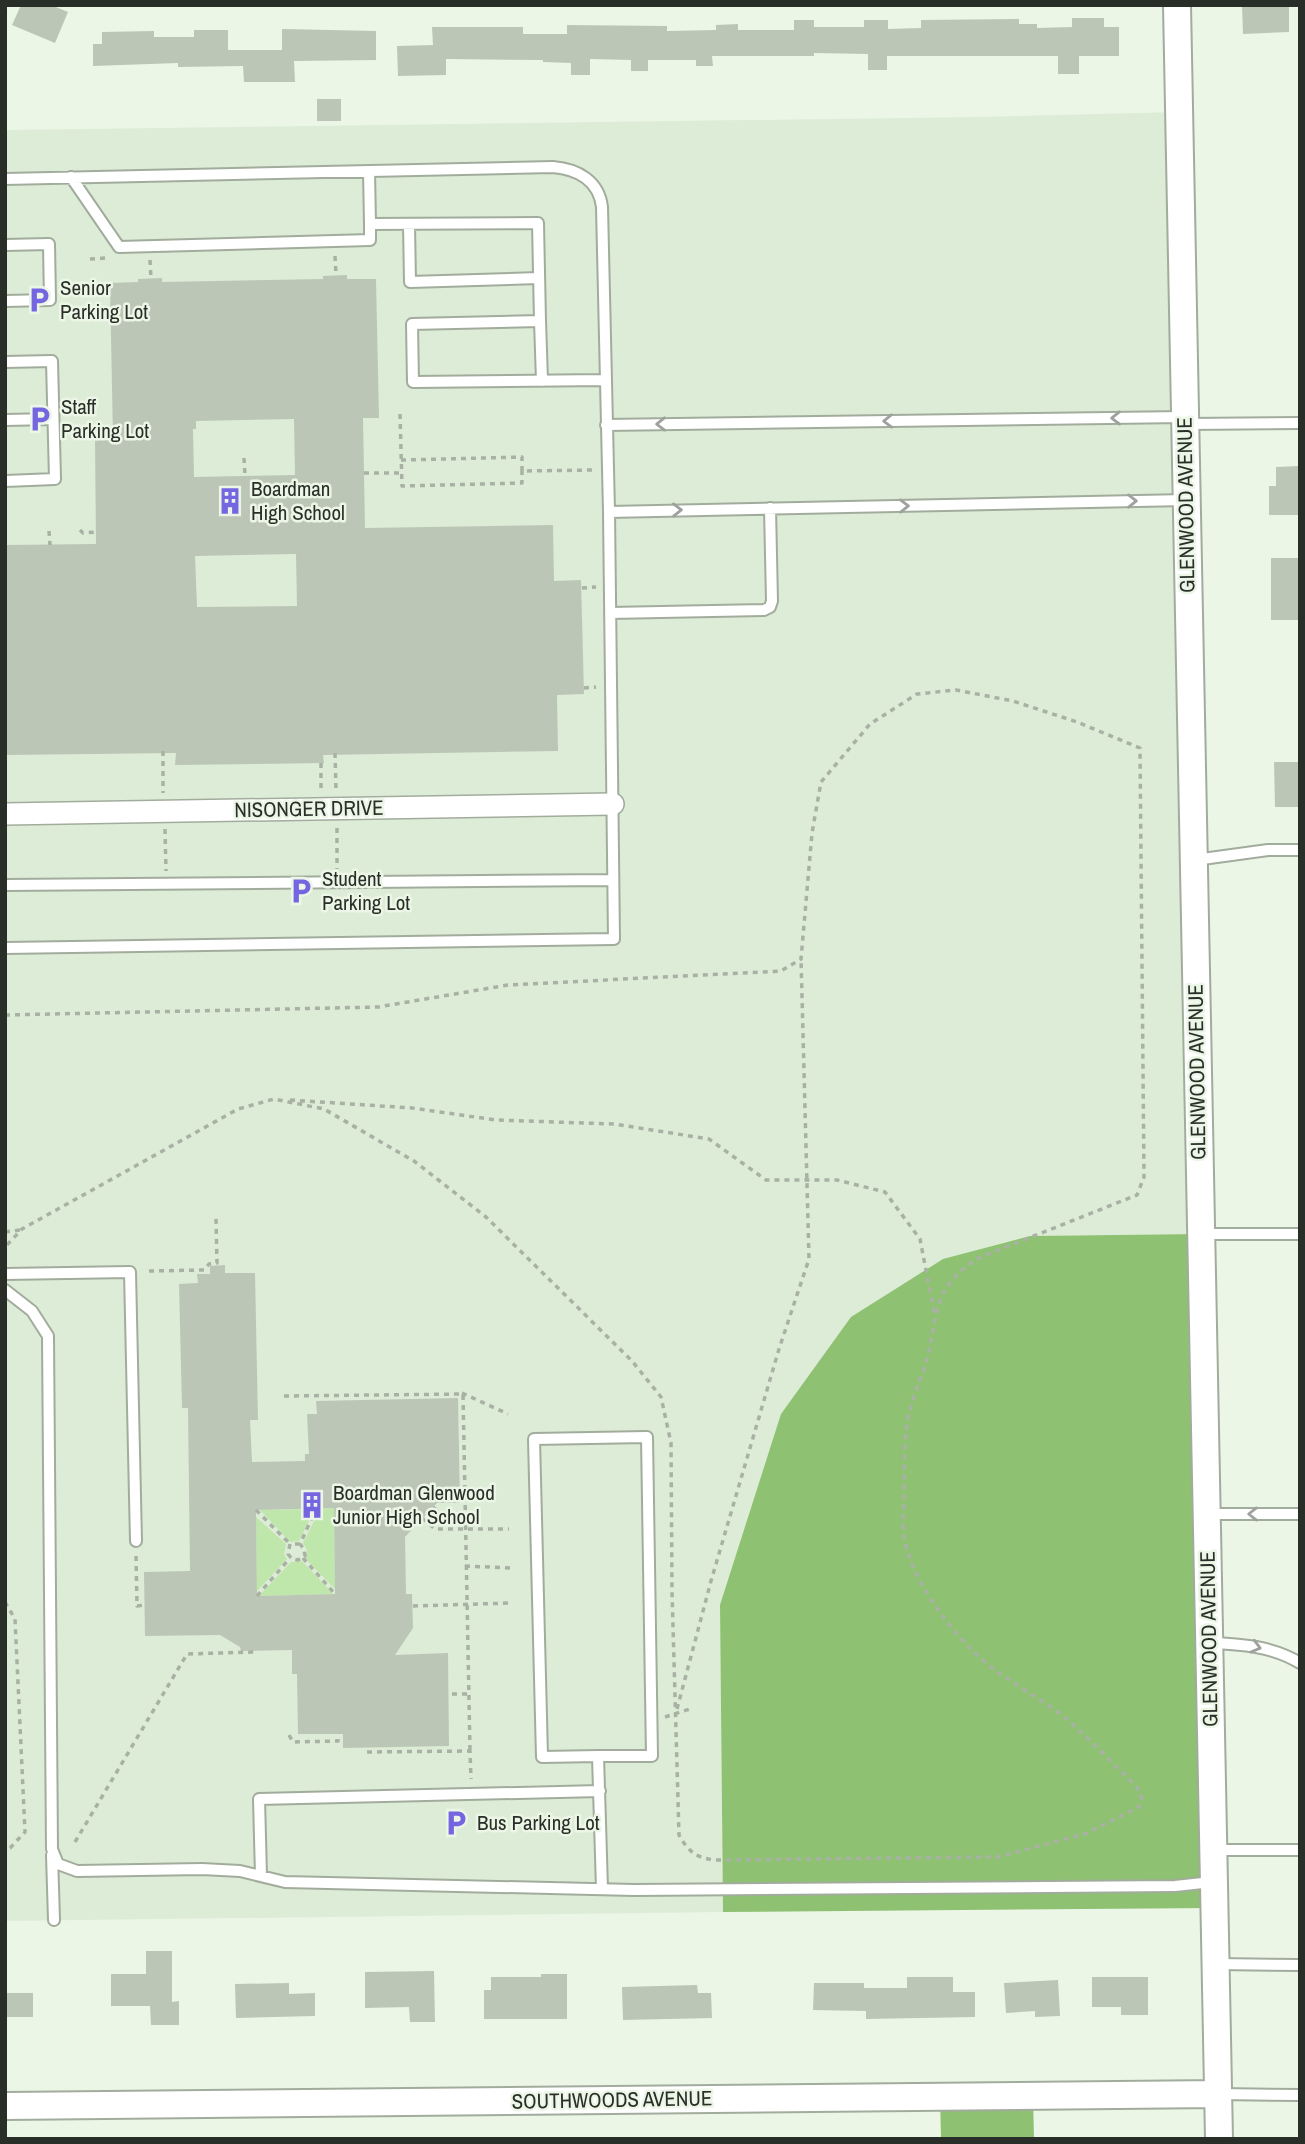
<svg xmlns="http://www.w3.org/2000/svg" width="1305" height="2144" viewBox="0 0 1305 2144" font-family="'Archivo Narrow',sans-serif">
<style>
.built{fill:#ddecd6}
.green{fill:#bfe6ab}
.forest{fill:#8ec172}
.building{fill:#bcc6b7;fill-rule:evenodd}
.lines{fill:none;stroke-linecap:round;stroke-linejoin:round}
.service-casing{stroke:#a2ac9d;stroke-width:14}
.minor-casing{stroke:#a2ac9d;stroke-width:24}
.tertiary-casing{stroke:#a2ac9d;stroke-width:30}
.path{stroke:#a9b1a5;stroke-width:3.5;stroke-dasharray:5 5;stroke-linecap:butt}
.service{stroke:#fff;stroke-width:10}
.minor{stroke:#fff;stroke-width:21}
.tertiary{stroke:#fff;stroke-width:26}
.oneway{stroke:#9fa19e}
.labels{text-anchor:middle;stroke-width:5;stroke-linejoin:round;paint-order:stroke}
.poi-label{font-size:21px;fill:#2a2e28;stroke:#ecf6e7;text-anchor:start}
.street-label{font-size:21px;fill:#2a2e28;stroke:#ecf6e7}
</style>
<rect width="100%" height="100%" fill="#ecf6e7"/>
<path class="built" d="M1179 112 1200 1234 1030 1236 720 1605 723 1912 5 1921V130L977 117Z"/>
<path class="green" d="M334 1508 335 1589 306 1559 307 1550 303 1543 320 1509Z
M313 1509 312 1515 299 1541 290 1542 260 1510Z
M256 1517 286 1544 284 1554 287 1559 257 1591Z
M302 1561 333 1594 259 1596 291 1562Z"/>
<path class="forest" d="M1200 1234 1215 1908 723 1912 720 1605 781 1414 851 1317 943 1259 1030 1236Z
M1033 2096 1034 2139H941L940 2097Z"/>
<path class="building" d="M21 5H51L68 12 55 43 12 25Z
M1242 5 1289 6V32L1243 34Z
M1072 18H1104V27H1119V56H1079V74H1058V56H887V70H868V54L814 53V56H712L713 66H696V60H648V71H631V60L590 59V75H571V63L543 62V60L446 59V75L398 76 397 46 433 45 432 27H523V34H567V25L667 26V31L716 30V25L738 24V30H794V20H814V27H864V20H888V29L921 28V20L1019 19V24H1037V28L1072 27Z
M282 29 376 31V60L294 61 295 82H244L243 66 178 67V63L93 66V44H102V32L154 31V37H194V30H228V50H282Z
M317 99H341V121H317Z
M347 275V279H376L379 418H363L365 528 553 525 554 581 581 580 584 694 557 695 558 751 323 755 324 763 175 765 176 753 5 755V545L96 544 95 440H113L110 283 138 282V279L162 278V282L323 279V276ZM294 419 295 475 194 477 193 429H196V421ZM296 554 297 606 197 607 195 556Z
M1300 466V515H1269V486H1276V467Z
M1271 558H1300V620H1271Z
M1274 762H1300V807H1275Z
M225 1265V1273H255L258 1420H250L252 1462 305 1461V1454H309L307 1414H317L316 1401 458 1398 460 1503H437L405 1537 406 1594H412L413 1628 395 1655 448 1653 449 1746 343 1748V1734H298L297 1674H292V1650L241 1651 240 1647 220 1635 145 1636 144 1572 190 1571 188 1408H182L179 1284 198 1283 197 1274H210V1266ZM334 1508 335 1594 257 1596 256 1510Z
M146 1951H172V2002L179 2001V2025H151L150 2006H111V1974H146Z
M434 1971 435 2022H410L409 2007 365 2008V1972Z
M541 1974H567V2019H484V1990H491V1977H541Z
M907 1977H953V1992H975V2017L866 2019V2011L813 2010 814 1983H864V1988H907Z
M1092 1977H1148V2015H1121V2007H1092Z
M1058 1980 1060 2016 1035 2017V2011L1006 2013 1004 1983Z
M289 1983V1994L315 1993V2016L236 2018 235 1984Z
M697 1985 698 1993H711L712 2018 623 2020 622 1987Z
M5 1993H33V2017H5Z"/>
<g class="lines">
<defs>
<path id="service" d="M369 171 370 224 538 223 540 321
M71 177 119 247 370 240V224
M5 179 553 167C578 169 599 181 602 207L609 512 614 939 5 948
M409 224 410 282 539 278
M5 245 49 244 50 300 5 301
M5 362 52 361 55 479 5 481
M542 381 540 321 412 324 413 382 605 380
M5 420 53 419
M1187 424 1300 423
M606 425 1184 417
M609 512 1186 500
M610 613 764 610 770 607 772 601 770 508
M1195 860 1268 850H1300
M5 885 613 880
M1202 1234H1300
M5 1274 130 1272 136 1541
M5 1290 32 1311 48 1336 52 1849 58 1864 77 1871 202 1869 240 1871 285 1882 634 1890 1175 1886 1212 1882
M1208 1514H1300
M1209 1643C1241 1644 1272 1646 1300 1663
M598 1756 542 1757 534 1439 647 1437 652 1756H598L602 1889
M1215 1850H1300
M52 1855 54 1920
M261 1876 259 1799 600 1791
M1216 1964 1300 1965
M1218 2094 1300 2095"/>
<path id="minor" d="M5 814 613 804"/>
<path id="tertiary" d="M1177 5 1219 2139
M5 2106 1218 2094"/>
</defs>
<use href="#service" class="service-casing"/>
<use href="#minor" class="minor-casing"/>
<use href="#tertiary" class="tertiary-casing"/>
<path class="path" d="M5 16 6 5
M335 256 336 275
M90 259 107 258
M150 260 151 279
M400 414 402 486 522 483V471
M78 432 118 431
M244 458 245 476
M401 460 522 457V471L594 470
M364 473H401
M80 530 83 533 98 532
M49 531 50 545
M582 588 596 587
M584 688 596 687
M163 751V793
M335 753 336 790
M321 763V790
M337 828V869
M165 829 166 871
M5 1015 378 1007 508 985 781 971 801 959 812 833 821 782 870 724 917 694 956 690 1013 701 1077 722 1140 748 1144 1177 1137 1195 981 1257C928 1287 940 1319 924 1369 918 1385 911 1402 908 1419 903 1444 905 1469 904 1493 904 1507 902 1522 904 1536 909 1575 946 1625 974 1652 1000 1678 1035 1694 1064 1717 1088 1737 1110 1761 1133 1783 1140 1791 1144 1796 1139 1807L1085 1834 997 1857 713 1860C695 1857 688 1851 679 1835L672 1591 671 1443 661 1397 632 1361 486 1217 414 1161 324 1109 274 1099 238 1109 22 1229 5 1247
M290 1100 412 1108 496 1120 614 1124 709 1139 766 1180H837L885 1192 920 1239 934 1312
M5 1232 20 1230
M149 1271 204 1270 209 1264 217 1263 216 1218
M462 1393 508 1414
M284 1396 463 1394 470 1751
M433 1507 454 1528
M256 1510 290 1544
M422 1518 435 1529H509
M300 1544H290L288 1554 292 1559 298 1560 305 1556 304 1549 300 1544 316 1509
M136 1556 137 1606 145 1605
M303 1558 335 1594
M465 1566 511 1568
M257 1596 290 1558
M5 1602 15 1619 25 1832 10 1848 5 1850
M413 1606 511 1603
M452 1694H469
M677 1709 711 1581 779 1349 809 1259 801 959
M665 1717 693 1708
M289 1735 293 1742 338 1741V1734
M367 1752 470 1751 471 1779
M75 1842 187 1654 254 1652"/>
<use href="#service" class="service"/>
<use href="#minor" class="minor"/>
<use href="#tertiary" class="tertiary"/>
</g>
<defs><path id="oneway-chevron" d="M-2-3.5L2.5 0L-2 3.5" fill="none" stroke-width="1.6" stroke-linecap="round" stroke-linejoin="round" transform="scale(1.75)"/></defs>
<g class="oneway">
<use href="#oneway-chevron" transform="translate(1116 418) rotate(179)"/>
<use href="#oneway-chevron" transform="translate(888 421) rotate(179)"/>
<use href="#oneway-chevron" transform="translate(661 424) rotate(179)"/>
<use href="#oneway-chevron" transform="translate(1132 501) rotate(-1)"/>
<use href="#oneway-chevron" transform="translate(904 506) rotate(-1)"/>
<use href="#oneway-chevron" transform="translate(677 510) rotate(-1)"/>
<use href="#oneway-chevron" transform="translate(1253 1514) rotate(-180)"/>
<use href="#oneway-chevron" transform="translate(1256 1647) rotate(15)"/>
</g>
<defs>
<symbol id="parking-bare" viewBox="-9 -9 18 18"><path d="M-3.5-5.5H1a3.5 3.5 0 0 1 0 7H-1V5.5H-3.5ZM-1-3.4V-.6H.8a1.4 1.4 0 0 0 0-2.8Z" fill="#7565e0" stroke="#ecf6e7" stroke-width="2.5" paint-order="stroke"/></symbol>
<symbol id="building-bare" viewBox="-9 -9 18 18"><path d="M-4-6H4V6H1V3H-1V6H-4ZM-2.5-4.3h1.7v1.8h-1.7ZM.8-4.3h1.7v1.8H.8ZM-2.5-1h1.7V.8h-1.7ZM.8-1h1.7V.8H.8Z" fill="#7565e0" stroke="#ecf6e7" stroke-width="2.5" paint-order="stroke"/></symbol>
</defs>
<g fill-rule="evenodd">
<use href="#parking-bare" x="20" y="281" width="38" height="38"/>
<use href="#parking-bare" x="21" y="400" width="38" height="38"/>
<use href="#building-bare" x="211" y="482" width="38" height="38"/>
<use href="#parking-bare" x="282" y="872" width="38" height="38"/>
<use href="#building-bare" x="293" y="1486" width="38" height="38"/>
<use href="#parking-bare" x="437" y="1804" width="38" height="38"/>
</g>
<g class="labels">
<g class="poi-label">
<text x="60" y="295">Senior<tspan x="60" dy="24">Parking Lot</tspan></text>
<text x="61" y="414">Staff<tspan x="61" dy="24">Parking Lot</tspan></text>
<text x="251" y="496">Boardman<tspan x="251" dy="24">High School</tspan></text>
<text x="322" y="886">Student<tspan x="322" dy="24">Parking Lot</tspan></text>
<text x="333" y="1500">Boardman Glenwood<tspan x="333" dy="24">Junior High School</tspan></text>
<text x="477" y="1830">Bus Parking Lot</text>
</g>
<g class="street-label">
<text transform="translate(1186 505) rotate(-91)" y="7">GLENWOOD AVENUE</text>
<text transform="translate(309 809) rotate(-1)" y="7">NISONGER DRIVE</text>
<text transform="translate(1197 1072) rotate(-91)" y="7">GLENWOOD AVENUE</text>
<text transform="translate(1209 1639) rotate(-91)" y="7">GLENWOOD AVENUE</text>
<text transform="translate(612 2100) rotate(-1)" y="7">SOUTHWOODS AVENUE</text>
</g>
</g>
<rect width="1305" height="2144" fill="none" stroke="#2a2e28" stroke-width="14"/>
</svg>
